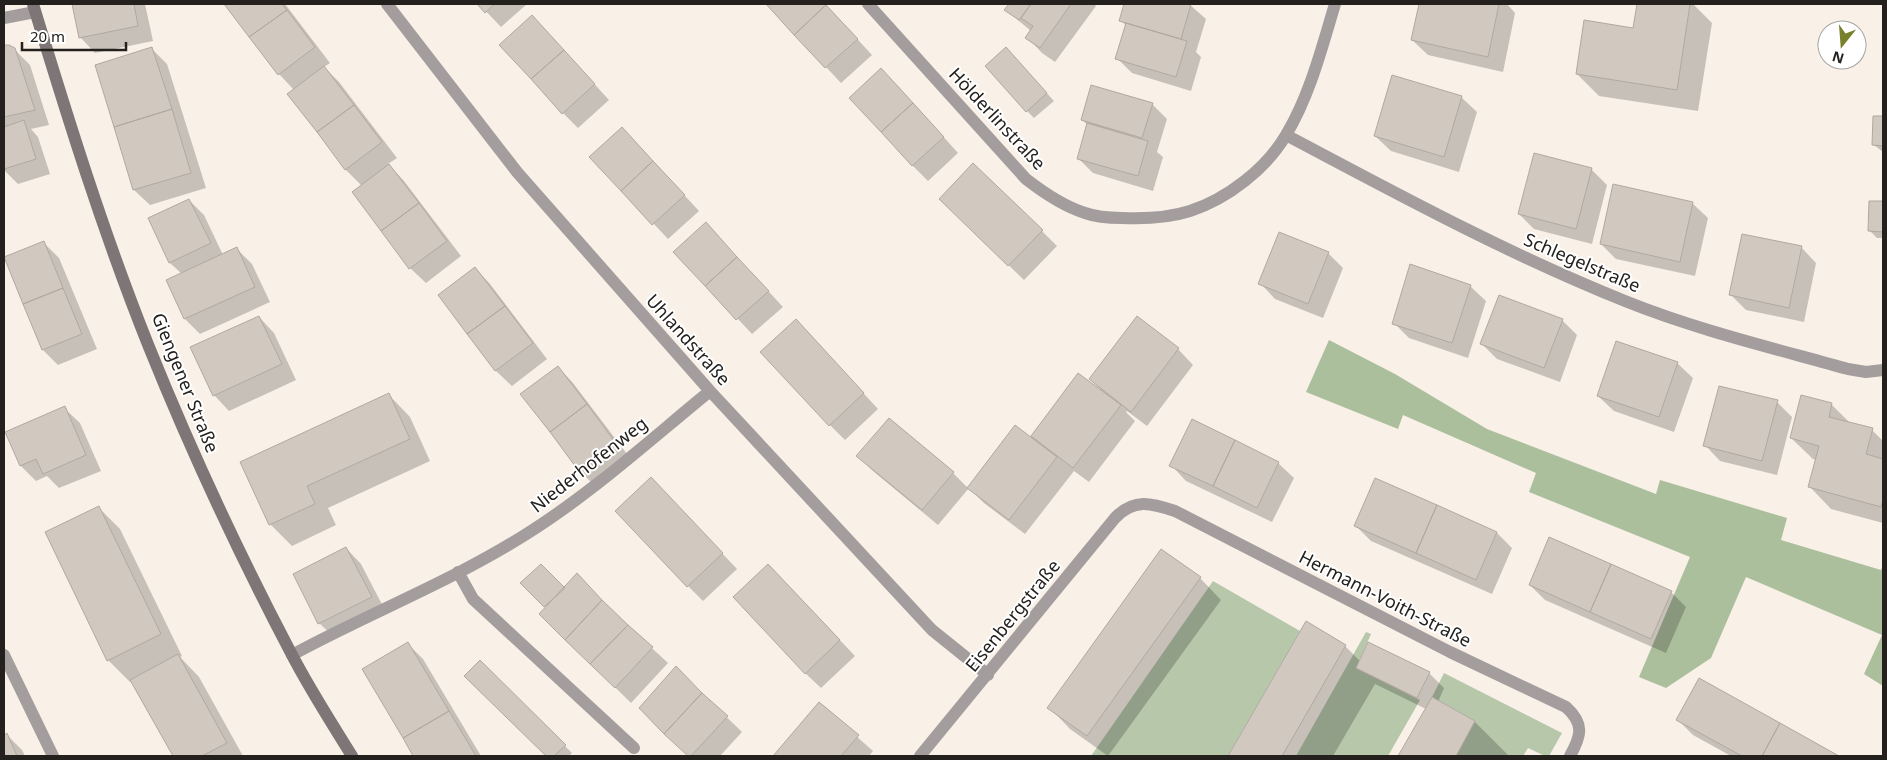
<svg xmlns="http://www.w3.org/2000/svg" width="1887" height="760" viewBox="0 0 1887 760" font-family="'Noto Sans',sans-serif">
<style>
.green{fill:#b7c7aa}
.forest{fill:#acbf9c}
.shadow{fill:#0003}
.building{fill:#d1c8c0;stroke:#b1a9a1}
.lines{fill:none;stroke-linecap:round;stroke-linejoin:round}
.minor{stroke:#a39d9e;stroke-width:12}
.secondary{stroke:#7d7576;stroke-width:12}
.labels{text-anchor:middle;stroke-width:4;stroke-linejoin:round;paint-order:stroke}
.street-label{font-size:18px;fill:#23201d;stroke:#fff}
</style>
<rect width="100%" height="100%" fill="#f9f0e8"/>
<path class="green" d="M1213 581 1300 631 1228 756H1091Z
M1366 632 1371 634 1356 668 1420 700 1388 756H1296Z
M1444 673 1562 733 1549 756H1545L1528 748 1523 756H1456L1475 721 1432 697Z"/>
<path class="forest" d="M1329 340 1395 374 1487 429 1656 494 1660 480 1787 518 1781 540 1881 570 1883 565V686L1864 674 1882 635 1746 577 1711 658 1666 688 1639 677 1690 557 1529 492 1536 473 1403 415 1398 429 1306 392Z"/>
<path class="shadow" d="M73 4H145L153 41 95 53 80 37Z
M225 4H285L330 63 324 67 339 82 397 158 388 164 404 181 461 256 426 283 410 268 362 186 346 170 288 94 294 90 279 74Z
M479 4H527L501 27Z
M767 4H825L872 55 841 83Z
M1007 4H1094L1096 6 1055 62 1042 53 1027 37 1031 31 1006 10 1009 5Z
M1126 4H1189L1206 19 1196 52 1201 57 1191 91 1132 73 1117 58 1126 26 1121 20Z
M1420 4H1507L1515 13 1503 72 1428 55 1412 40Z
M1639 4H1693L1712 23 1698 111 1599 96 1577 74 1634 30Z
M547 32 609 100 578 128 563 113Z
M4 46 14 49 30 65 49 125 31 129 38 137 50 174 18 184 4 170Z
M152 49 167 64 206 188 150 205 134 190 96 66Z
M1013 56 1054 101 1034 118 1027 111Z
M897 85 958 153 928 181 912 165Z
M1461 97 1477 112 1459 172 1391 151 1375 136Z
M1152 104 1167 119 1157 152 1163 157 1153 191 1093 173 1078 158 1088 125 1082 120Z
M1875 117H1883V152L1874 145Z
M637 144 699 211 668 239 591 157Z
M1592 170 1607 185 1592 244 1534 229 1519 214Z
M189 200 204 215 223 255 237 249 252 264 270 302 200 334 185 319 182 274 170 263 150 219Z
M1692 203 1708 218 1695 276 1616 259 1601 244Z
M1870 203H1883V238H1877L1870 231Z
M956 214 1042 231 1057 246 1024 280Z
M706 224 783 307 752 334 675 252Z
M44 243 59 258 97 349 58 365 43 350 6 258Z
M1801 247 1816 263 1804 322 1746 310 1731 295Z
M1328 253 1343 268 1323 318 1275 299 1260 283Z
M475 268 490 284 547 359 512 386 496 371 439 295Z
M1470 286 1486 301 1468 358 1409 338 1394 323Z
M259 317 274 333 296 380 229 411 214 395Z
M1137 318 1178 349 1193 365 1147 426 1127 411 1126 412 1135 421 1089 482 1074 471 1025 534 984 503 969 488 938 525 873 471 858 456 889 420 953 473 968 488 1030 438 1079 375 1100 391 1101 390 1090 379Z
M1562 320 1577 335 1560 382 1497 359 1482 344Z
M811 336 878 409 845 440 830 425Z
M1677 363 1693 378 1674 432 1614 411 1598 396Z
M558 367 573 383 630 458 594 485 579 470 522 394Z
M389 395 410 417 430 461 328 508 336 525 292 546 270 524Z
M1802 397 1832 405 1851 424 1872 430 1883 441V523L1831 509 1810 487 1817 460 1813 459 1791 438Z
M1777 402 1792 417 1777 475 1720 461 1705 445Z
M64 408 80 423 101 471 59 488 47 476 36 481 21 466 7 433Z
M1278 463 1294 478 1272 522 1186 481 1171 465Z
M1376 480 1497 533 1512 548 1492 594 1371 541 1356 526Z
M666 494 737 569 703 601 688 586Z
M99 508 120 529 182 656 180 657 199 677 243 756H174L132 681 130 682 108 660Z
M346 548 361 564 386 612 335 638 319 623Z
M1200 578 1221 600 1108 756 1070 729 1049 707Z
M784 581 855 656 821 688 805 673Z
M522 583 564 589 627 625 668 663 631 703 541 614 547 608Z
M1530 585 1671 592 1686 607 1666 653 1545 600Z
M1306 623 1345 646 1360 661 1429 673 1444 688 1438 702 1475 722 1508 755 1507 756H1400L1426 709 1375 684 1333 756H1230Z
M408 644 423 659 481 756H415L364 670Z
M480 662 572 753 569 756H547L466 676Z
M676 668 742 732 720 756H689L640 708Z
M1700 680 1837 756H1731L1693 735 1678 720Z
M820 704 873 751 869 756H775Z
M7 735 22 750 25 756H4V736Z"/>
<path class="building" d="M72 4H134L138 26 79 38Z
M224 4H282L287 10 249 37Z
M477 4H495L485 13Z
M766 4H825L826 5 794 35Z
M1009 4H1031L1019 20 1004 10Z
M1031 4H1071L1040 48 1025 38 1033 26 1021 18Z
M1124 4H1191L1181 39 1119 21Z
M1419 4H1499L1488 57 1411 40Z
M1637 4H1690L1677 90 1576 74 1584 20 1633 28Z
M826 5 858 39 825 68 794 35Z
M287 10 315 47 278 75 249 37Z
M532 15 564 50 531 79 499 45Z
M1126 23 1187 41 1176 77 1115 59Z
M4 45H9L15 48 35 110 4 117Z
M152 47 172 109 114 127 95 65Z
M1006 47 1047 93 1026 112 985 66Z
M564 50 595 84 562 114 531 79Z
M324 66 354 105 317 132 287 94Z
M881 68 913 103 881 132 849 98Z
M1392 75 1462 96 1444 157 1374 136Z
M1091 85 1153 103 1142 138 1081 120Z
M913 103 944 137 912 166 881 132Z
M354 105 382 142 345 170 317 132Z
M172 109 191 173 133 190 114 127Z
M1873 116H1883V146L1872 145Z
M24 120 36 159 4 169V127Z
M1087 123 1148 141 1138 176 1077 159Z
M622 127 653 161 621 191 589 157Z
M1534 153 1592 168 1576 229 1518 214Z
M653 161 685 195 652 225 621 191Z
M973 163 1043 230 1008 266 939 199Z
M389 164 419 203 381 231 352 192Z
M1613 184 1693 202 1680 262 1600 244Z
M189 199 211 243 169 263 148 218Z
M1869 201H1883V232L1868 231Z
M419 203 447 241 409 269 381 231Z
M706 222 737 257 705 286 673 252Z
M1279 232 1329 252 1308 304 1258 284Z
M1742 234 1802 246 1789 308 1729 295Z
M44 241 63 288 23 304 4 257Z
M237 247 255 287 184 319 166 280Z
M737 257 769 291 736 320 705 286Z
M1410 264 1471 285 1452 343 1392 324Z
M475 267 505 306 467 334 438 295Z
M63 288 82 334 42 350 23 304Z
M1499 295 1563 319 1544 368 1480 344Z
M505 306 533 343 495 371 467 334Z
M259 316 282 364 213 396 190 347Z
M1137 316 1179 348 1131 412 1089 379Z
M796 319 864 393 829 426 760 352Z
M1616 341 1678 362 1659 417 1597 396Z
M558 366 587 404 550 432 520 394Z
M1078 373 1121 405 1073 468 1031 436Z
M1719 386 1778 400 1762 461 1703 446Z
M389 393 410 439 307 486 315 504 269 525 240 462Z
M1801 395 1832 403 1829 417 1873 428 1866 454 1883 459V499L1881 507 1808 487 1819 446 1790 438Z
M587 404 615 442 578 470 550 432Z
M65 406 86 455 43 474 36 459 20 466 5 432Z
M889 418 954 472 922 510 856 456Z
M1192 419 1235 440 1213 486 1169 466Z
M1015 425 1057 457 1009 520 967 488Z
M1235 440 1279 462 1257 508 1213 486Z
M651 477 723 553 687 587 615 511Z
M1375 478 1437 505 1416 553 1354 526Z
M1437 505 1497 532 1476 580 1416 553Z
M99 506 161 634 107 661 45 532Z
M1549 537 1611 564 1590 612 1529 585Z
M346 547 372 597 318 624 293 574Z
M1161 549 1201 577 1087 736 1047 708Z
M541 564 565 588 544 607 520 583Z
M768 564 840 640 805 674 733 597Z
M1611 564 1672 591 1651 639 1590 612Z
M577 573 602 600 565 640 539 614Z
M602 600 628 625 590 664 565 640Z
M1306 621 1346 645 1319 692 1282 756H1228Z
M628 625 653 647 615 688 590 664Z
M408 642 449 711 403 738 362 669Z
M1368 642 1430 672 1417 698 1356 668Z
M178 654 227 743 202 756H173L130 680Z
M480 660 566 745 554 756H546L464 676Z
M676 666 702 693 664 734 639 708Z
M1699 678 1780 723 1762 756H1742L1676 720Z
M702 693 728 716 691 756H688L664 734Z
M1432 697 1475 721 1456 756H1398Z
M819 702 859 735 841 756H773Z
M449 711 476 756H413L403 738Z
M1780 723 1839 756H1762Z
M7 733 17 756H4V735Z"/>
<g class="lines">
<path class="minor" d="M387 4 517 172 710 391 932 630 988 675
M868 4 1026 179C1044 193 1063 206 1085 213 1096 217 1110 218 1122 218 1144 219 1168 218 1190 211 1227 199 1266 169 1286 135 1310 95 1322 47 1335 4
M4 18 35 12
M1286 135C1397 194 1508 254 1625 301 1697 330 1773 348 1848 369L1866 372 1883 370
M458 572 473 599 634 748
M4 655 53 756
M292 655C369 613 453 581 528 533 593 492 650 440 710 391
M920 756 1115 518C1134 498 1151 503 1175 511L1450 652 1566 707C1585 724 1581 736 1570 756"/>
<path class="secondary" d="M33 4C68 119 104 235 149 347 191 451 239 554 291 653 309 688 331 722 352 756"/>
</g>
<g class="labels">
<g class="street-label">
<text transform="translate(997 119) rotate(47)" y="6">Hölderlinstraße</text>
<text transform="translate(1582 263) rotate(23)" y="6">Schlegelstraße</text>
<text transform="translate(688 340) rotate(48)" y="6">Uhlandstraße</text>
<text transform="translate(185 383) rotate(68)" y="6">Giengener Straße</text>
<text transform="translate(589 465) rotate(-38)" y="6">Niederhofenweg</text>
<text transform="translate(1385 599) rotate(27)" y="6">Hermann-Voith-Straße</text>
<text transform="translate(1013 616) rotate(-51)" y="6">Eisenbergstraße</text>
</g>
</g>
<rect width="1887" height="760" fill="none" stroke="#23201d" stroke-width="10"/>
<g transform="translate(1842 45) rotate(197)"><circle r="24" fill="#ffffff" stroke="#a7a6a5"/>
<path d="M0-4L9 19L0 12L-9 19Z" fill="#78802b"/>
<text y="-8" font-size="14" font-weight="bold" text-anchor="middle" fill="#23201d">N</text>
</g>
<path d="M22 42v8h104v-8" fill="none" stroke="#23201d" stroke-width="2.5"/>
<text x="30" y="42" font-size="15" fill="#23201d" stroke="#ffffff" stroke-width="4" paint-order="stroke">20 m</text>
</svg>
